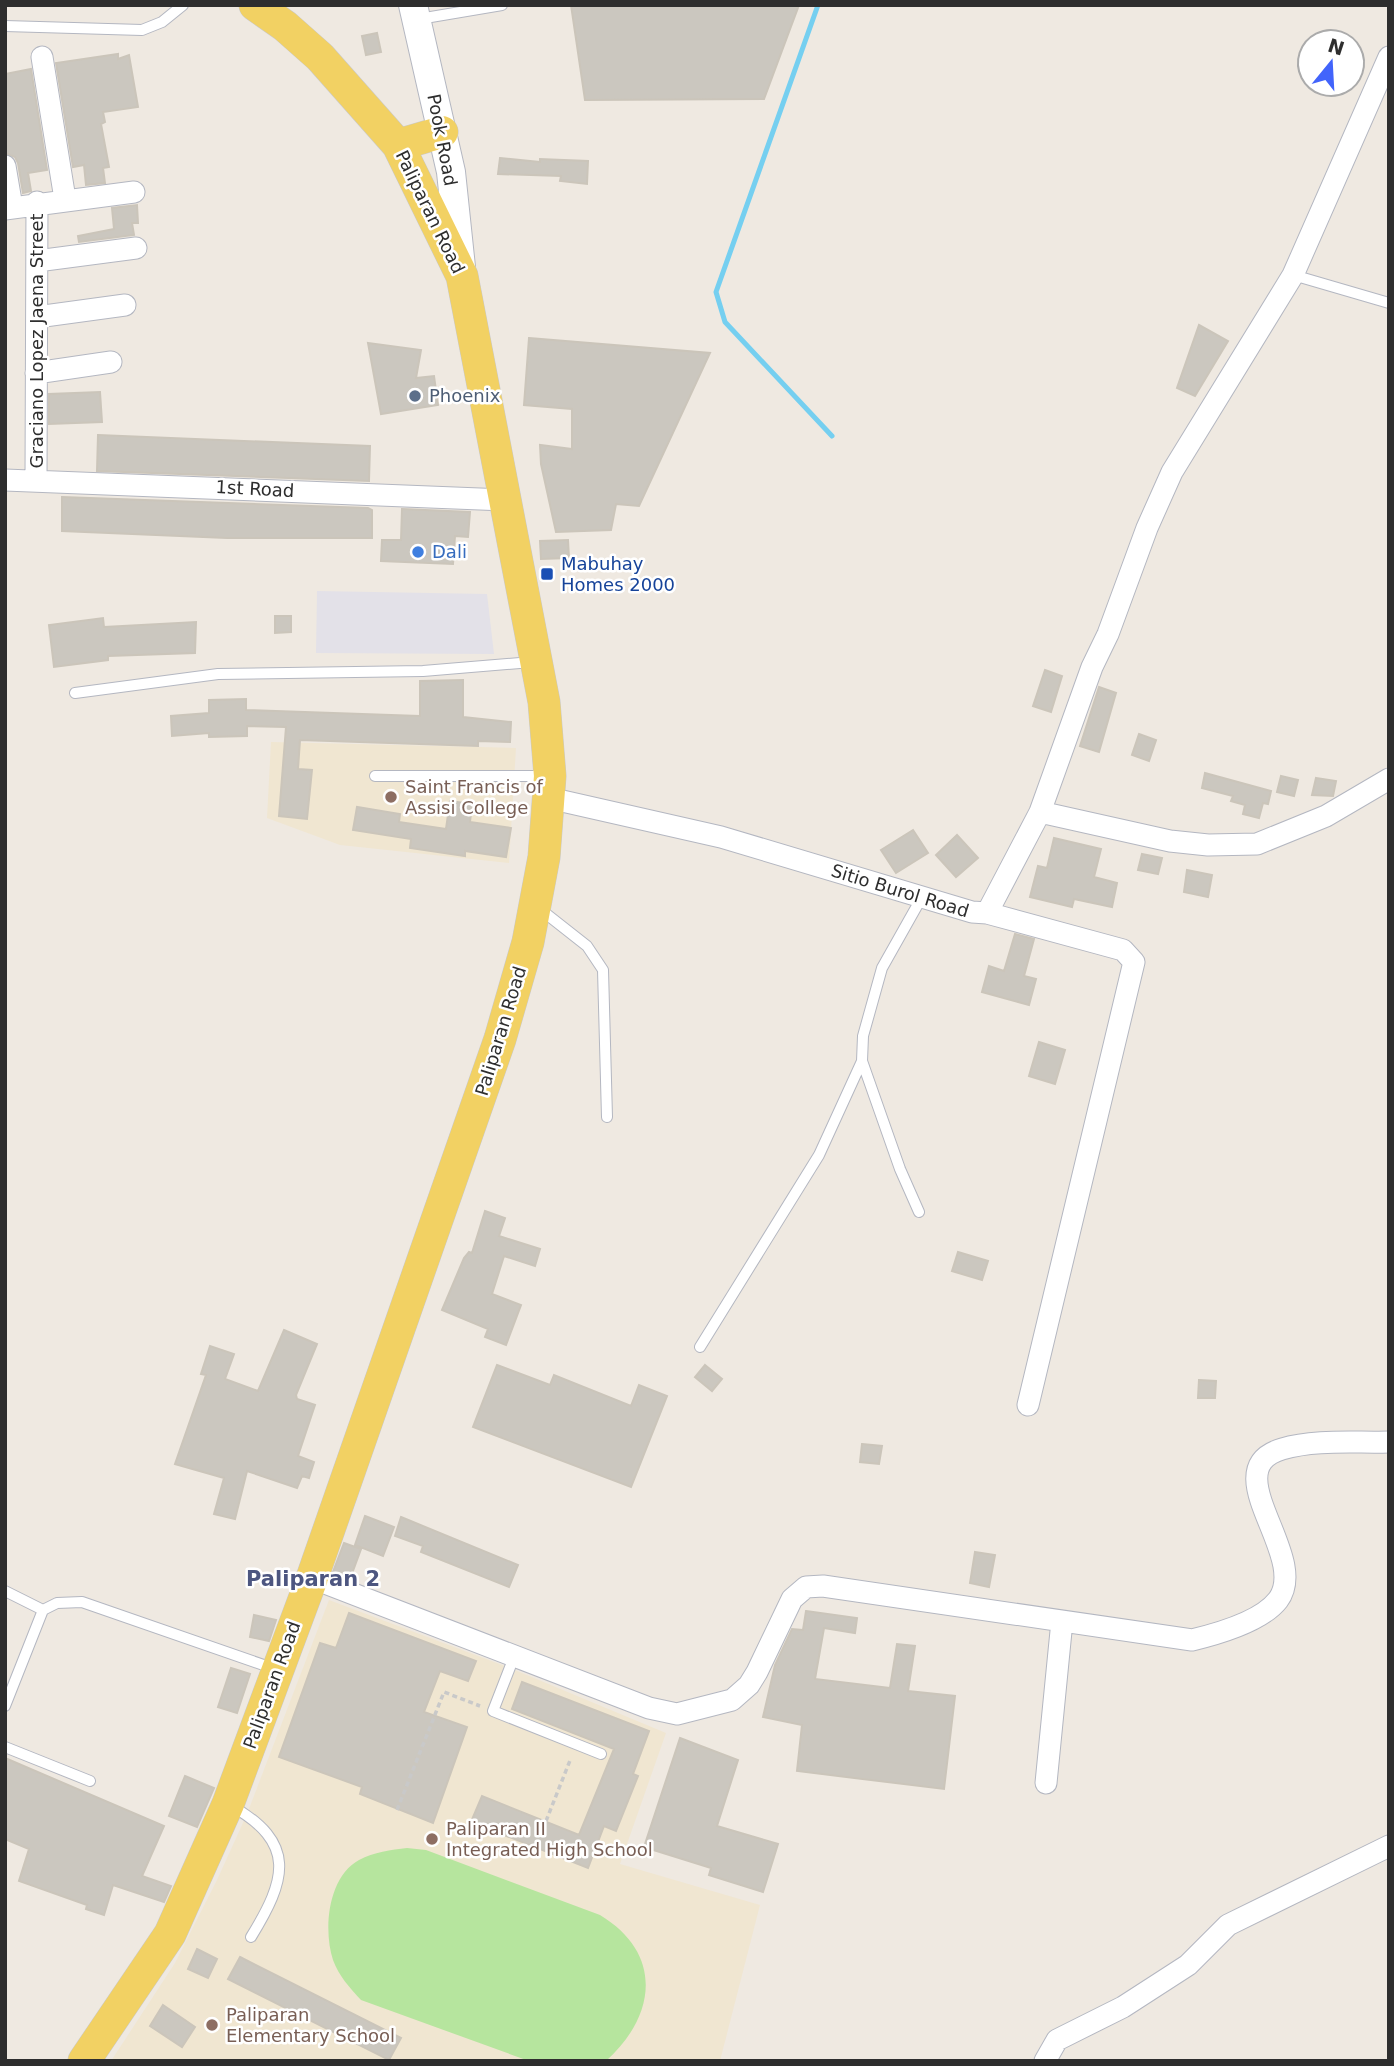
<svg xmlns="http://www.w3.org/2000/svg" width="1394" height="2066" viewBox="0 0 1394 2066" font-family="'DejaVu Sans',sans-serif">
<style>
.industrial{fill:#e3e1e8}
.education{fill:#f0e6d1}
.green{fill:#b6e59e}
.lines{fill:none;stroke-linecap:round;stroke-linejoin:round}
.stream{stroke:#75cff0;stroke-width:5}
.building{fill:#cbc7bf;stroke:#cbc5ba;stroke-width:2}
.lane-casing{stroke:#b4b7c1;stroke-width:12}
.street-casing{stroke:#b4b7c1;stroke-width:23}
.secondary-casing{stroke:#b4b7c1;stroke-width:30}
.primary-casing{stroke:#c9c9c9;stroke-width:33}
.path{stroke:#c9c9c9;stroke-width:3.5;stroke-dasharray:5 3.5;stroke-linecap:butt}
.lane{stroke:#fff;stroke-width:10}
.street{stroke:#fff;stroke-width:21}
.secondary{stroke:#fff;stroke-width:28}
.primary{stroke:#f2d163;stroke-width:32}
.service-dot{fill:#5c6f8a;stroke:#fff;stroke-width:2.5}
.shop-dot{fill:#3f7fe0;stroke:#fff;stroke-width:2.5}
.transit-dot{fill:#1a4fb4;stroke:#fff;stroke-width:2.5}
.education-dot{fill:#8d6e63;stroke:#fff;stroke-width:2.5}
.labels{text-anchor:middle;stroke-width:5;stroke-linejoin:round;paint-order:stroke}
.street-label{font-size:18px;fill:#2e2e2e;stroke:#fff}
.service-label{font-size:18px;fill:#4e5e75;stroke:#fff;text-anchor:start}
.shop-label{font-size:18px;fill:#366cbe;stroke:#fff;text-anchor:start}
.transit-label{font-size:18px;fill:#164399;stroke:#fff;text-anchor:start}
.education-label{font-size:18px;fill:#785e54;stroke:#fff;text-anchor:start}
.quarter-label{font-size:21px;font-weight:bold;fill:#4d5680;stroke:#fff}
</style>
<rect width="100%" height="100%" fill="#efe9e1"/>
<path class="industrial" d="M317 591 487 594 494 654 316 653Z"/>
<path class="education" d="M271 742 516 748 509 863 340 845 267 818Z
M329 1600 510 1668 666 1733 620 1864 760 1905 720 2061H111L175 1963 217 1880 247 1814Z"/>
<path class="green" d="M407 1848 426 1850 600 1915C663 1953 657 2015 606 2061H529L361 2000C349 1987 339 1976 333 1960 323 1929 328 1877 359 1860 374 1852 391 1850 407 1848Z"/>
<g class="lines">
<path class="stream" d="M818 5 716 292 725 322 832 436"/>
</g>
<path class="building" d="M571 5H799L764 99 585 100Z
M377 33 381 52 366 55 362 36Z
M118 54V59L129 55 138 107 103 112 105 122 101 124 109 167 103 168 105 183 86 185 84 165 73 167 56 63Z
M31 69 47 170 28 173 31 191 23 193 18 163 15 157 5 153V74Z
M500 158 540 162V159L588 161 587 184 560 181 561 176 498 174Z
M137 205 138 223H132L134 235 79 242 78 236 114 229 112 208Z
M1199 325 1228 341 1195 396 1177 388Z
M529 338 710 353 639 506 616 504 611 530 556 532 541 464 540 445 572 449V409L524 405Z
M368 343 421 350 416 378 434 376 438 405 381 414Z
M100 392 102 422 49 424V394Z
M98 435 370 446 369 481 97 471Z
M62 497 368 508 372 510V538H227L62 531Z
M402 509 470 512 468 537 455 536 453 564 381 561 382 540H401Z
M568 540 569 558 541 559 540 541Z
M275 616H291V632L275 633Z
M103 618 104 627 196 622 195 653 108 656V660L54 667 49 625Z
M1045 670 1062 676 1051 712 1033 706Z
M463 680V717L511 722 510 742 478 741V746L300 740 298 769 312 770 307 819 279 816 286 727 247 726V736L209 737V733L172 736 171 716 209 713V700L246 699V710L420 716V681Z
M1099 687 1116 693 1099 752 1080 746Z
M1139 734 1156 740 1149 761 1132 755Z
M1205 773 1271 791 1268 804 1263 803 1259 818 1243 814 1245 805 1231 801 1233 796 1202 788Z
M1281 776 1298 780 1294 796 1277 792Z
M1316 778 1336 781 1333 796 1312 795Z
M450 801 472 804 470 822 511 828 506 857 465 851V856L410 848 411 839 353 830 357 807 400 814 399 822 446 829Z
M913 830 928 853 896 873 881 850Z
M957 835 978 858 956 877 936 855Z
M1054 838 1101 849 1094 877 1117 883 1112 907 1074 899 1072 907 1030 897 1038 866 1047 868Z
M1142 854 1162 858 1158 874 1138 870Z
M1187 870 1212 875 1208 897 1184 892Z
M1015 934 1034 939 1024 976 1036 979 1029 1005 982 992 989 966 1004 971Z
M1039 1042 1065 1050 1055 1084 1029 1076Z
M485 1211 505 1218 499 1236 540 1249 535 1266 504 1256 492 1294 521 1305 506 1345 485 1337 488 1329 442 1310 464 1258 469 1252 472 1253Z
M958 1252 988 1261 982 1280 952 1271Z
M284 1330 317 1344 296 1395 297 1399 315 1405 298 1456 314 1462 309 1478 302 1476 297 1488 247 1471 235 1519 214 1514 224 1478 175 1464 206 1375 201 1374 210 1346 234 1354 225 1379 258 1391Z
M497 1365 550 1385 554 1375 631 1406 639 1385 667 1396 631 1487 473 1427Z
M705 1365 722 1379 712 1391 695 1377Z
M1199 1380 1216 1381 1215 1398H1198Z
M862 1444 882 1446 879 1464 860 1462Z
M365 1516 394 1527 383 1556 355 1545Z
M401 1517 518 1565 509 1587 421 1552 423 1546 395 1536Z
M344 1543 361 1549 350 1579 333 1572Z
M975 1552 995 1555 989 1587 970 1583Z
M806 1611 857 1618 855 1633 824 1628 815 1679 890 1688 897 1644 915 1646 908 1691 955 1696 944 1789 797 1771 802 1725 763 1717 775 1665 792 1629 803 1630Z
M349 1613 476 1661 468 1681 440 1671 424 1712 467 1727 433 1823 360 1794 362 1787 279 1757 320 1643 336 1648Z
M254 1615 276 1620 269 1641 250 1637Z
M231 1668 250 1674 237 1713 218 1707Z
M522 1682 649 1731 633 1774 638 1776 616 1831 604 1826 588 1868 471 1822 482 1796 579 1835 614 1749 512 1709Z
M680 1738 738 1760 717 1826 778 1844 763 1892 709 1875 711 1868 644 1847Z
M5 1758 164 1826 142 1876 171 1886 164 1902 113 1885 104 1915 86 1909 87 1905 19 1881 29 1849 5 1839Z
M185 1776 214 1788 197 1827 169 1816Z
M197 1949 217 1959 208 1978 188 1969Z
M240 1957 401 2038 389 2060 228 1979Z
M163 2005 195 2027 182 2047 150 2026Z"/>
<g class="lines">
<defs>
<path id="lane" d="M419 19 502 5
M5 26 142 30 162 22 183 5
M1293 275 1389 303
M75 693 218 674 423 671 532 662
M375 776H547
M540 909 587 946 603 970 607 1117
M919 1212 900 1169 862 1061 863 1036 882 968 922 897
M700 1347 819 1155 862 1061
M5 1591 43 1610 57 1603 82 1602 275 1669
M514 1657 493 1711 601 1754
M5 1706 43 1610
M5 1747 90 1781
M230 1805C298 1843 286 1880 251 1937"/>
<path id="street" d="M42 57 65 199
M5 166 12 207
M5 209 134 192
M37 261 136 248
M37 317 125 305
M36 373 111 362
M36 479 37 202
M5 480 505 500
M549 798 721 837 972 912 987 913 1040 812 1092 667 1108 634 1147 528 1172 472 1293 275 1389 57
M1040 812 1170 841 1208 845 1257 844 1326 816 1389 779
M987 913 1123 950 1134 962 1028 1405
M312 1578 649 1708 677 1714 732 1700 749 1685 757 1672 792 1599 806 1587 823 1586 1192 1640C1217 1634 1261 1622 1278 1600 1311 1556 1213 1470 1282 1449 1315 1439 1355 1443 1389 1442
M1046 1783 1062 1621
M1045 2061 1057 2040 1123 2007 1188 1965 1228 1925 1389 1846"/>
<path id="secondary" d="M413 5 451 172 461 267"/>
<path id="primary" d="M398 145 442 132
M84 2061 170 1934 228 1804 312 1578 500 1039 528 942 544 857 550 776 544 702 462 276 398 145 320 57 285 26 255 5"/>
</defs>
<use href="#lane" class="lane-casing"/>
<use href="#street" class="street-casing"/>
<use href="#secondary" class="secondary-casing"/>
<use href="#primary" class="primary-casing"/>
<path class="path" d="M397 1810 444 1692 480 1706
M546 1821 571 1758"/>
<use href="#lane" class="lane"/>
<use href="#street" class="street"/>
<use href="#secondary" class="secondary"/>
<use href="#primary" class="primary"/>
</g>
<circle class="service-dot" cx="415" cy="396" r="7"/>
<circle class="shop-dot" cx="418" cy="552" r="7"/>
<rect class="transit-dot" x="540" y="567" width="14" height="14" rx="3.5"/>
<g class="education-dot">
<circle cx="391" cy="797" r="7"/>
<circle cx="432" cy="1839" r="7"/>
<circle cx="212" cy="2025" r="7"/>
</g>
<g class="labels">
<g class="street-label">
<text transform="translate(442 140) rotate(79)" y="6">Pook Road</text>
<text transform="translate(430 212) rotate(64)" y="6">Paliparan Road</text>
<text transform="translate(37 341) rotate(-90)" y="6">Graciano Lopez Jaena Street</text>
<text transform="translate(255 489) rotate(3)" y="6">1st Road</text>
<text transform="translate(900 891) rotate(17)" y="6">Sitio Burol Road</text>
<text transform="translate(501 1031) rotate(-73)" y="6">Paliparan Road</text>
<text transform="translate(272 1685) rotate(-70)" y="6">Paliparan Road</text>
</g>
<g class="service-label">
<text x="429" y="402">Phoenix</text>
</g>
<g class="shop-label">
<text x="432" y="558">Dali</text>
</g>
<g class="transit-label">
<text x="561" y="570">Mabuhay<tspan x="561" dy="21">Homes 2000</tspan></text>
</g>
<g class="education-label">
<text x="405" y="793">Saint Francis of<tspan x="405" dy="21">Assisi College</tspan></text>
<text x="446" y="1835">Paliparan II<tspan x="446" dy="21">Integrated High School</tspan></text>
<text x="226" y="2021">Paliparan<tspan x="226" dy="21">Elementary School</tspan></text>
</g>
<g class="quarter-label">
<text x="313" y="1586">Paliparan 2</text>
</g>
</g>
<rect width="1394" height="2066" fill="none" stroke="#2e2e2e" stroke-width="14"/>
<g transform="translate(1331 63) rotate(18)"><circle r="33" fill="#ffffff" stroke="#ababab" stroke-width="2"/>
<path d="M0-5L12 26L0 18L-12 26Z" fill="#4264fb"/>
<text y="-10" font-size="19" font-weight="bold" text-anchor="middle" fill="#2e2e2e">N</text>
</g>
</svg>
